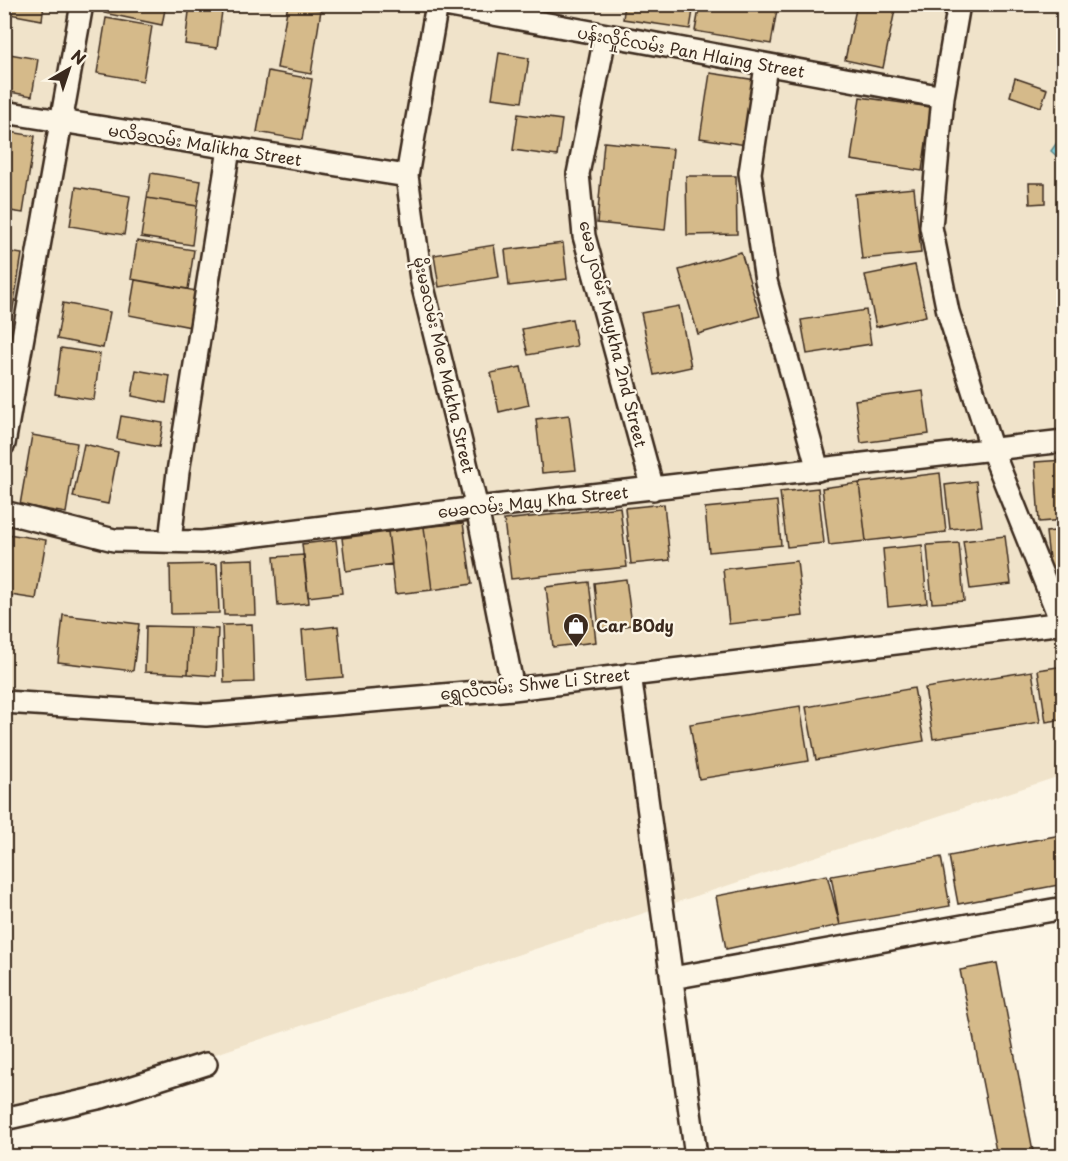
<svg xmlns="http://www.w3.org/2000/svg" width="1068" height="1161" viewBox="0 0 1068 1161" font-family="'Playpen Sans','Noto Sans Myanmar',sans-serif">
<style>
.built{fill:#f0e3ca}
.water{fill:#7eced9;stroke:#638c8e;stroke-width:1.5}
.building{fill:#d5ba8a;stroke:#3b2a1e;stroke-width:1.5}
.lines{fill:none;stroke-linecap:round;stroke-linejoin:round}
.minor-casing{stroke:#3b2a1e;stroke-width:26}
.minor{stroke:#fcf5e5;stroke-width:21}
.labels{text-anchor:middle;stroke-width:4.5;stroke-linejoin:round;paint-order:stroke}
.street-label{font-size:16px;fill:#3b2a1e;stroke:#fcf5e5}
.poi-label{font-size:16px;font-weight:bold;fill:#3b2a1e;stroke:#fcf5e5;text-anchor:start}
</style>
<rect width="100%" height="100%" fill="#fcf5e5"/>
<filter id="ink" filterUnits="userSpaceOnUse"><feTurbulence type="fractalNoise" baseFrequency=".0167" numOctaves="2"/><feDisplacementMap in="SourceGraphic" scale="12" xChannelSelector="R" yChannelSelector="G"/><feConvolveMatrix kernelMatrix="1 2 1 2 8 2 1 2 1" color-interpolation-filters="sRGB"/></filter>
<g filter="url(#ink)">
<path class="built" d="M5 5H1063V775L43 1111 5 1102Z"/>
<path class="water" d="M1063 134 1064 162H1063L1051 151Z"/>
<path class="building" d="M4 4H44L42 20 4 13Z
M106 4H166L162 25 104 13Z
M190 4H223L217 48 185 44Z
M288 4 321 10 311 74 277 68Z
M625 4H694L690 29 623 19Z
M700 4H778L771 44 695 31Z
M857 4 896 5 883 68 845 60Z
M106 18 152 26 143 81 97 73Z
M4 53 38 59 32 96 4 91Z
M499 53 529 58 522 102 492 98Z
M268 71 312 79 302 140 257 132Z
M710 73 756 80 746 145 700 138Z
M1015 78 1047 89 1041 107 1010 96Z
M860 97 931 107 922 171 851 160Z
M518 114 562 120 557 156 513 150Z
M4 131 35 136 23 213 4 210Z
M604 142 673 149 665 230 597 223Z
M151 173 201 181 197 206 147 198Z
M686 176H736L737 234 687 235Z
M1029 183H1045V203L1030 204Z
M76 187 130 196 124 235 70 226Z
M914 188 921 253 862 259 855 194Z
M147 198 197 206 192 245 141 237Z
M137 241 194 250 188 289 131 279Z
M563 243 567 279 509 286 505 250Z
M494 245 499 277 439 287 434 255Z
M4 251 22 254 9 332 4 331Z
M741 252 760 316 698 334 679 270Z
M915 265 926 316 876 327 865 275Z
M135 280 197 291 191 327 129 315Z
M63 303 110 312 103 348 57 339Z
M679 306 691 367 654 375 641 313Z
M866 310 871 344 807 354 801 320Z
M572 319 577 346 528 355 522 329Z
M61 348 100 354 94 400 55 394Z
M521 367 529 405 499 412 491 373Z
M136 370 170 376 166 403 132 396Z
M923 391 929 434 861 443 855 400Z
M569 415 576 470 542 473 536 419Z
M121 416 163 423 159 447 117 439Z
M32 435 77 443 66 513 20 505Z
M84 444 118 452 108 504 73 497Z
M1064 460V520L1039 522 1035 462Z
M940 473 946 532 866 541 859 483Z
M976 481 982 526 950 529 945 485Z
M859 483 866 541 829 545 822 488Z
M818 488 824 543 787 547 780 492Z
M777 501 781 545 709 552 705 508Z
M664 504 670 560 631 564 625 508Z
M620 507 627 567 511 579 504 520Z
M463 523 472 584 432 590 424 527Z
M424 527 432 590 395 594 388 532Z
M1064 530V594L1053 595 1046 532Z
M388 532 392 564 346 571 342 538Z
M4 533 8 534 4 556Z
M8 534 46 540 36 599 4 594V555Z
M1005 536 1011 584 970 589 963 541Z
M336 540 342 593 308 597 302 544Z
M959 543 964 601 932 603 927 545Z
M922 545 927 603 888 607 883 549Z
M304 555 309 603 278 606 274 557Z
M254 559 256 615H224L222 560Z
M797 561 803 616 729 624 723 569Z
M217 564 219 613 171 614 170 565Z
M626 579 632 625 599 629 594 583Z
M589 582 596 642 553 647 546 587Z
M63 615 139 624 133 671 58 662Z
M252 624 254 682 224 683 222 625Z
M146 626 190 627 188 674 145 672Z
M338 626 343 677 306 680 302 630Z
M190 627 218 629 216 676 188 674Z
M1064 666V719L1046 722 1038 670Z
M1032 671 1040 722 933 739 925 688Z
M914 688 924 741 816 760 806 707Z
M800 706 809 761 699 779 690 724Z
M1061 835 1064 884 958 904 949 856Z
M941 857 950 906 840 925 831 876Z
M827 875 840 925 726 949 716 896Z
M997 963 1034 1156H997L960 970Z"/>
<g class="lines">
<defs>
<path id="minor" d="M437 4 407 176 421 279 477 508 513 689
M439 4 943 97
M959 4 943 97 931 227 948 312 992 450 1062 624
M605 37 578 174 584 236 653 489
M766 66 750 173 766 281 818 470
M4 112 407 176
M4 444 82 4
M4 512 114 540 202 542 477 508 1064 441
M170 541 178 472 229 149
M630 674 696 1156
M4 702 206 715 513 689 1064 623
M672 978 1064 908
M4 1119 102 1097 206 1064"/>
</defs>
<use href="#minor" class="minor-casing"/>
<use href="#minor" class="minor"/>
</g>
</g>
<defs>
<symbol id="shop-pin" viewBox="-11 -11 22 30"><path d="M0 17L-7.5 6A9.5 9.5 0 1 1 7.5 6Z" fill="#3b2a1e" stroke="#fcf5e5"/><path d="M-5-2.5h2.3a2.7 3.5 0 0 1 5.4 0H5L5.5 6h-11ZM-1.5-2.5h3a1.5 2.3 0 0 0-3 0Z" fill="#fff"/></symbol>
</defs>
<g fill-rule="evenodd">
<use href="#shop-pin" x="561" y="611" width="30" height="40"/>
</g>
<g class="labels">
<g class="street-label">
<text transform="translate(691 52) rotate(10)" y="6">ပန်းလှိုင်လမ်း Pan Hlaing Street</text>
<text transform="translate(205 145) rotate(9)" y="6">မလိခလမ်း Malikha Street</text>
<text transform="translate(613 334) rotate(76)" y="6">မေခ၂လမ်း Maykha 2nd Street</text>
<text transform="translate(444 365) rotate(77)" y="6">မိုးမခလမ်း Moe Makha Street</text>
<text transform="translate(533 502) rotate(-6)" y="6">မေခလမ်း May Kha Street</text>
<text transform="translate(535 684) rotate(-6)" y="6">ရွှေလီလမ်း Shwe Li Street</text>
</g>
<g class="poi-label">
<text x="596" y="632">Car B0dy</text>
</g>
</g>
<rect width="1068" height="1161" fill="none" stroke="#fcf5e5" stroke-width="24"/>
<rect x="12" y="12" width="1044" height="1137" fill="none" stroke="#3b2a1e" stroke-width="2" filter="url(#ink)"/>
<g transform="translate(69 69) rotate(39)" stroke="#fcf5e5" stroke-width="4.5" paint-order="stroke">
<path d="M0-4.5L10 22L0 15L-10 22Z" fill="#3b2a1e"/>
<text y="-9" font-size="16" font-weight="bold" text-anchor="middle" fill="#3b2a1e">N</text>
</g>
</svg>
